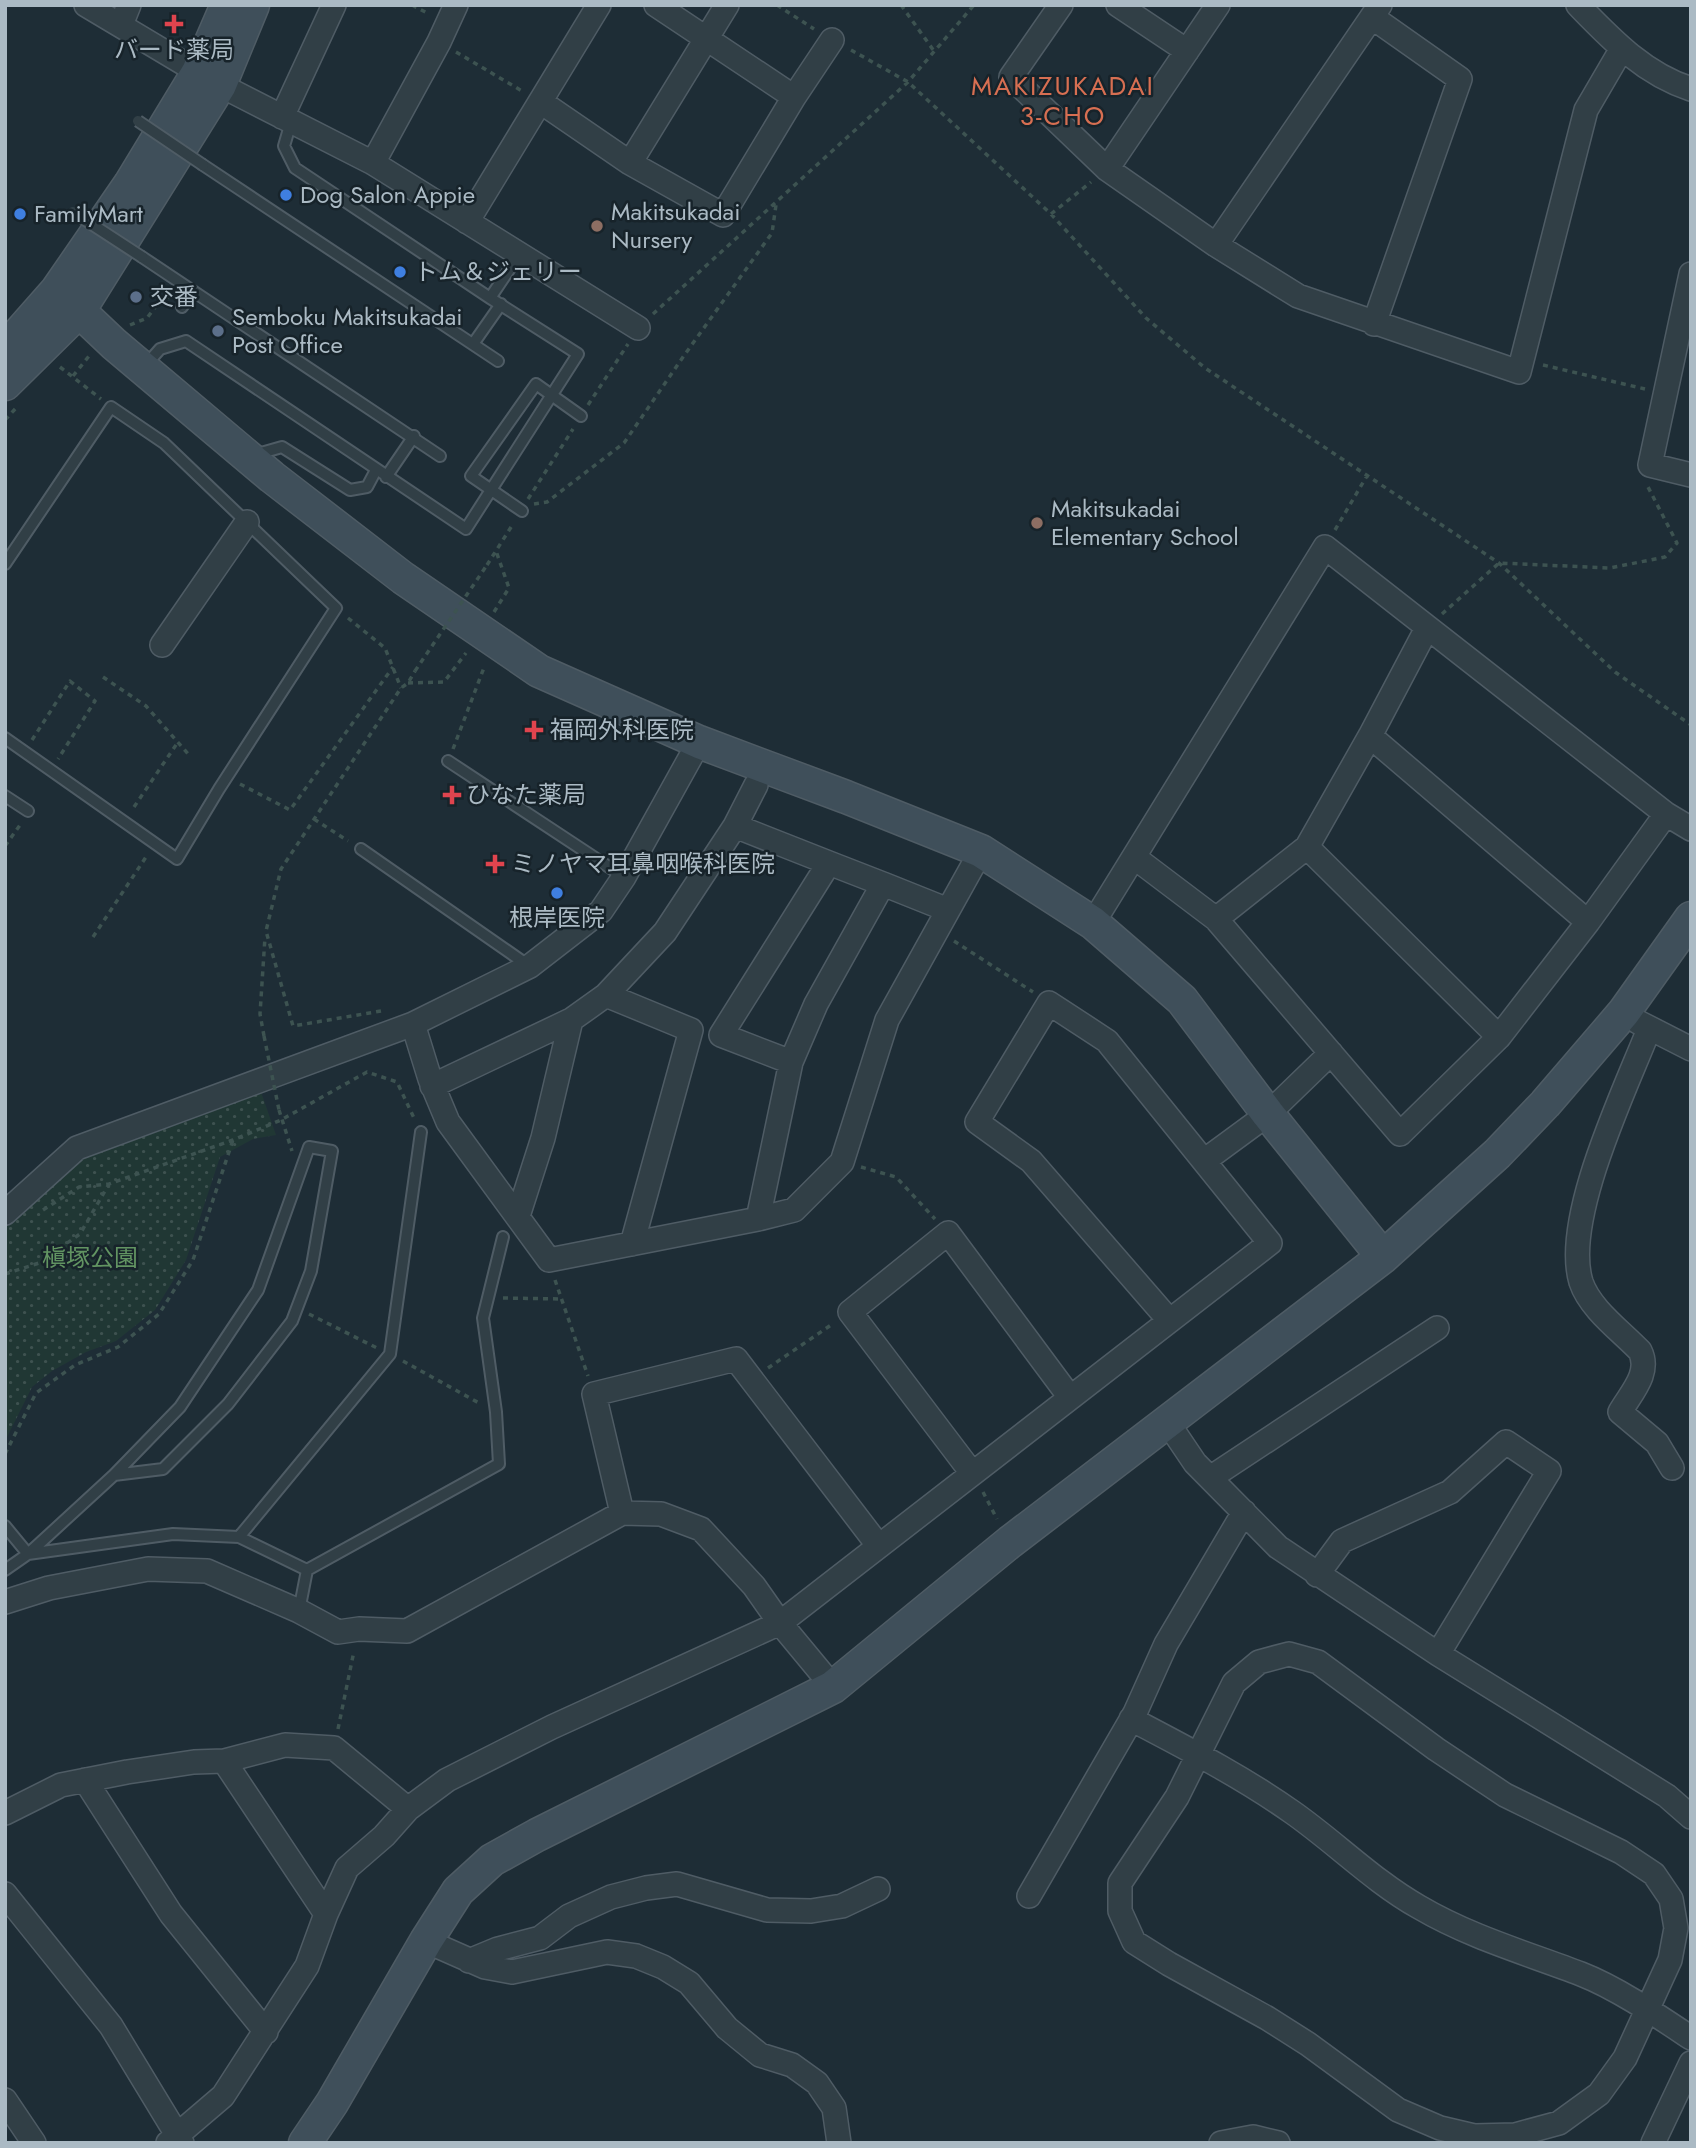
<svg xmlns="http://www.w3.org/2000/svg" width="1696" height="2148" viewBox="0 0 1696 2148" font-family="Jost,'Noto Sans JP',sans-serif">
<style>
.park{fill:url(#park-dots)}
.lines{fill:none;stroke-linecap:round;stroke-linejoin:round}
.lane-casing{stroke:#4f5c65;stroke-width:14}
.street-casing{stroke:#4f5c65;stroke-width:26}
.secondary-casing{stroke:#4f5c65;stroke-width:35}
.path{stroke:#3d5351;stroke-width:3.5;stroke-dasharray:5 5;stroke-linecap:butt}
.lane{stroke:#313f46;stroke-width:10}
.street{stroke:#313f46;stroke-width:23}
.secondary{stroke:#3f4f5a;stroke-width:32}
.lane-bridge-casing{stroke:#4f5c65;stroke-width:14;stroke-linecap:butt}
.path-bridge{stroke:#3d5351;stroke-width:3.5;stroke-dasharray:5 5;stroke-linecap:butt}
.lane-bridge{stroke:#313f46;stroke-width:10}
.health-dot{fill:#e0444e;stroke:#17232a;stroke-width:2.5}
.shop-dot{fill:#3f7fe0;stroke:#17232a;stroke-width:2.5}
.education-dot{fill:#8d6e63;stroke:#17232a;stroke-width:2.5}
.service-dot{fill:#5c6f8a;stroke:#17232a;stroke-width:2.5}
.labels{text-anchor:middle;stroke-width:5;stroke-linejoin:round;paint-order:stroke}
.poi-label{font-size:24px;fill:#abbac4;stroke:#17232a;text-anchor:start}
.park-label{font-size:24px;fill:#629462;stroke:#17232a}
.neighbourhood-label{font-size:26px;letter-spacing:2px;fill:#d76f52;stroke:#17232a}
</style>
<defs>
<pattern id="park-dots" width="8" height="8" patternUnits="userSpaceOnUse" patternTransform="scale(1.75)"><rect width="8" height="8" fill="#203734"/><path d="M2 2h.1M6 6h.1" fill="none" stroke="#3e5250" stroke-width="1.8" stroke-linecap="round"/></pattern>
</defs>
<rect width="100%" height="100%" fill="#1e2d36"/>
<path class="park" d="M261 1092 276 1135 253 1139 220 1157 186 1260 155 1310 116 1341 86 1352 52 1371 32 1387 5 1441V1223L69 1167 95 1151 196 1112Z"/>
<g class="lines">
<defs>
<path id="lane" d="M203 165 498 361
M142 257 440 456
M490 298 519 255
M182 307 193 291
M473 344 501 304
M145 366 160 349 186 341 466 529 578 354 490 298 295 168 284 146 291 122
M254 455 282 447 350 490 367 487 376 470
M386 477 414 436
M522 511 471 476 536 384 581 416
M5 564 111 407 164 443 336 608 219 789 177 859 5 738
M448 761 624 877
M5 796 28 811
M361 849 529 966
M114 1475 180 1407 258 1290 309 1147 332 1151 311 1271 292 1321 228 1404 163 1469 114 1475 28 1554 173 1534 239 1537
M5 1526 28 1554 5 1570
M307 1570 239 1537 390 1354 421 1132
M299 1611 307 1570 499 1464 496 1412 483 1318 503 1237"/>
<path id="street" d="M86 5 220 85 373 163 638 328
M1061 5 1011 77 1107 169 1216 245 1298 296 1519 372 1586 110 1621 50
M1118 5 1187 51
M1578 5C1611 39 1644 74 1691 89
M1372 17 1460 79 1374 324
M121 25 129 5
M794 97 832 40
M541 102 630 163 727 5
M282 117 334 5
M373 163 439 42 456 5
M630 163 723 215 794 97 656 5
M1107 169 1218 5
M467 222 599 5
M1216 245 1380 5
M1691 274 1650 465 1691 475
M162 645 247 522
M1370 736 1588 922
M735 826 829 863 721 1035 791 1062 816 1004 883 884 948 910
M1307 847 1499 1037
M1134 857 1216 919 1400 1134 1499 1037 1588 922 1666 814 1691 829
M829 863 883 884
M1216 919 1307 847 1370 736 1427 628
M1093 923 1325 547 1666 814
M606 995 691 1030 632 1244
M1638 1022 1691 1049
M413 1024 430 1079 448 1122 549 1260 758 1219 794 1210 842 1162 887 1020 981 851
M1649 1029C1625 1090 1562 1219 1581 1282 1590 1309 1621 1331 1640 1351 1651 1373 1631 1393 1620 1412L1657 1443 1672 1468
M432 1086 571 1020 606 995 665 932 735 826 756 785
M1204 1161 1268 1114 1331 1053
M5 1213 77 1148 413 1024 530 966 601 911 624 877 699 742
M518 1216 543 1138 571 1020
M758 1219 791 1062
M1168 1423 1195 1463 1278 1547 1438 1654 1667 1796 1691 1817
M972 1473 850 1312 948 1233 1069 1396
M1210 1478 1437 1328
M622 1513 594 1394 736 1359 878 1545
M1317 1575 1342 1541 1450 1492 1506 1442 1549 1471 1438 1654
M5 1602 49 1588 148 1569 207 1571 299 1611 338 1632 359 1629 407 1631 622 1513 661 1514 701 1529 754 1586 780 1623 833 1687
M1289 1654 1318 1662 1436 1749 1505 1795 1621 1852 1654 1874 1671 1899 1676 1928 1670 1960 1625 2058 1599 2094 1559 2123 1515 2135 1474 2136 1440 2128 1398 2110 1308 2044 1267 2018 1169 1964 1134 1942 1120 1911V1883L1177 1797 1234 1683 1259 1662Z
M1131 1719C1186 1748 1241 1776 1292 1812 1335 1842 1373 1881 1419 1907 1470 1937 1526 1953 1581 1974 1617 1988 1658 2016 1691 2038
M224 1761 326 1914
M85 1780 171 1914 266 2032
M5 1813 61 1785 127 1772 194 1762 224 1761 285 1745 334 1748 408 1809
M5 1894 111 2026 182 2143
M1029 1896 1135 1713 1166 1644 1244 1512
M426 1941 485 1967 512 1972 607 1952 636 1956 663 1967 689 1983 727 2028 760 2055 792 2065 817 2083 834 2108 839 2143
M469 1961 498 1949 540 1938 569 1916 611 1897 646 1888 677 1884 767 1910 811 1911 842 1906 878 1889
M5 2100 34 2143
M168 2143 223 2096 307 1966 326 1914 347 1868 384 1836 408 1809 447 1780 552 1727 780 1623 1270 1243 1107 1041 1049 1003 977 1122 1031 1161 1169 1320
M1221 2143 1253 2137 1278 2143
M1653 2143 1691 2063"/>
<path id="secondary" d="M57 290 114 344 272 477 403 578 539 671 699 742 846 797 981 851 1093 923 1182 1000 1268 1114 1383 1257
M5 349 57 290 130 184 198 72 227 5
M5 384 79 311 220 85 253 5
M305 2143 332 2103 426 1941 458 1891 492 1860 537 1835 833 1687 1010 1542 1383 1257 1497 1154 1545 1104 1624 1012 1691 918"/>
</defs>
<use href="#lane" class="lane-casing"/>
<use href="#street" class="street-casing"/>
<use href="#secondary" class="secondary-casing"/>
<path class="path" d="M412 5 429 14
M777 5 814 29
M901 5 934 51
M851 50 908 82 1051 214 1146 318 1205 368 1499 563 1615 672 1691 725
M456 52 522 91
M1051 214 1091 182
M653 314 908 82 974 5
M130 325 147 318 165 294 170 298
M1543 365 1645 389
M60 367 101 399
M73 376 89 356
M588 405 628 344
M5 420 16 408
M528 499 573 429
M534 504 547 502 624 443 683 357 772 233 776 205
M1335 530 1368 474
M487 565 513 524
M494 612 509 588 496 551
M1442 614 1499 563 1610 568 1665 557 1677 543 1648 487
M348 618 385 648 401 688
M103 677 146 706 189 755
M408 683 444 682 466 653
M32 740 70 681 95 701 58 759
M453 749 485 665
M240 784 290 810 393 667
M134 807 178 742
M314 819 348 841
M5 846 20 825
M93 937 148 854
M954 941 1033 992
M381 1011 293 1026 266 931 281 869 401 688 408 683 415 671
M264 1036 260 1014 265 937
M279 1110 292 1151
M861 1167 896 1177 935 1219
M43 1210 79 1187 109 1184 233 1140 281 1120 367 1072 397 1082 414 1118
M5 1274 39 1263 80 1234 109 1184
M555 1280 588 1376
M503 1298 561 1299
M309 1314 377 1348
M403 1361 479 1403
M768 1368 834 1323
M5 1454 36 1393 75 1365 118 1347 159 1314 193 1260 233 1140
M983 1492 997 1519
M338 1729 354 1651"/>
<use href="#lane" class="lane"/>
<use href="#street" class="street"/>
<use href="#secondary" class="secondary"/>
<defs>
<path id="lane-bridge" d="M138 121 203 165
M73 212 142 257"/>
</defs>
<use href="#lane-bridge" class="lane-bridge-casing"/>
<path class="path-bridge" d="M415 671 487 565
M264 1036 279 1110"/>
<use href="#lane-bridge" class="lane-bridge"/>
</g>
<g class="health-dot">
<path d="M170.5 13.5h7v7h7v7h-7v7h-7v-7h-7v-7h7z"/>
<path d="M530.5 719.5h7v7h7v7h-7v7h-7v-7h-7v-7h7z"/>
<path d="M448.5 784.5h7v7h7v7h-7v7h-7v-7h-7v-7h7z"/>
<path d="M491.5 853.5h7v7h7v7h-7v7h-7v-7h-7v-7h7z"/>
</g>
<g class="shop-dot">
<circle cx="286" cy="195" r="7"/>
<circle cx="20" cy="214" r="7"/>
<circle cx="400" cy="272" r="7"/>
<circle cx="557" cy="893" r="7"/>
</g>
<g class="education-dot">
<circle cx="597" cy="226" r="7"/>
<circle cx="1037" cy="523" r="7"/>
</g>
<g class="service-dot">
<circle cx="136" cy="297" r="7"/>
<circle cx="218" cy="331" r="7"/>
</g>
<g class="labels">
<g class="poi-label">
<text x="174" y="58" text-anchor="middle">バード薬局</text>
<text x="300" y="203">Dog Salon Appie</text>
<text x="611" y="220">Makitsukadai<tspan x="611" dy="28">Nursery</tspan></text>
<text x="34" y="222">FamilyMart</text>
<text x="414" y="280">トム＆ジェリー</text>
<text x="150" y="305">交番</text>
<text x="232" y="325">Semboku Makitsukadai<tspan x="232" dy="28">Post Office</tspan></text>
<text x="1051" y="517">Makitsukadai<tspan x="1051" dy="28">Elementary School</tspan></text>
<text x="550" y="738">福岡外科医院</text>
<text x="466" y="803">ひなた薬局</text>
<text x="511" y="872">ミノヤマ耳鼻咽喉科医院</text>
<text x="557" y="926" text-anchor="middle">根岸医院</text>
</g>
<g class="park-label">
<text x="90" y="1266">槇塚公園</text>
</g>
<g class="neighbourhood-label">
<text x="1063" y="95">MAKIZUKADAI<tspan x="1063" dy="30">3-CHO</tspan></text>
</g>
</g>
<rect width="1696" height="2148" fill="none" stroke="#abbac4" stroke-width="14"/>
</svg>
